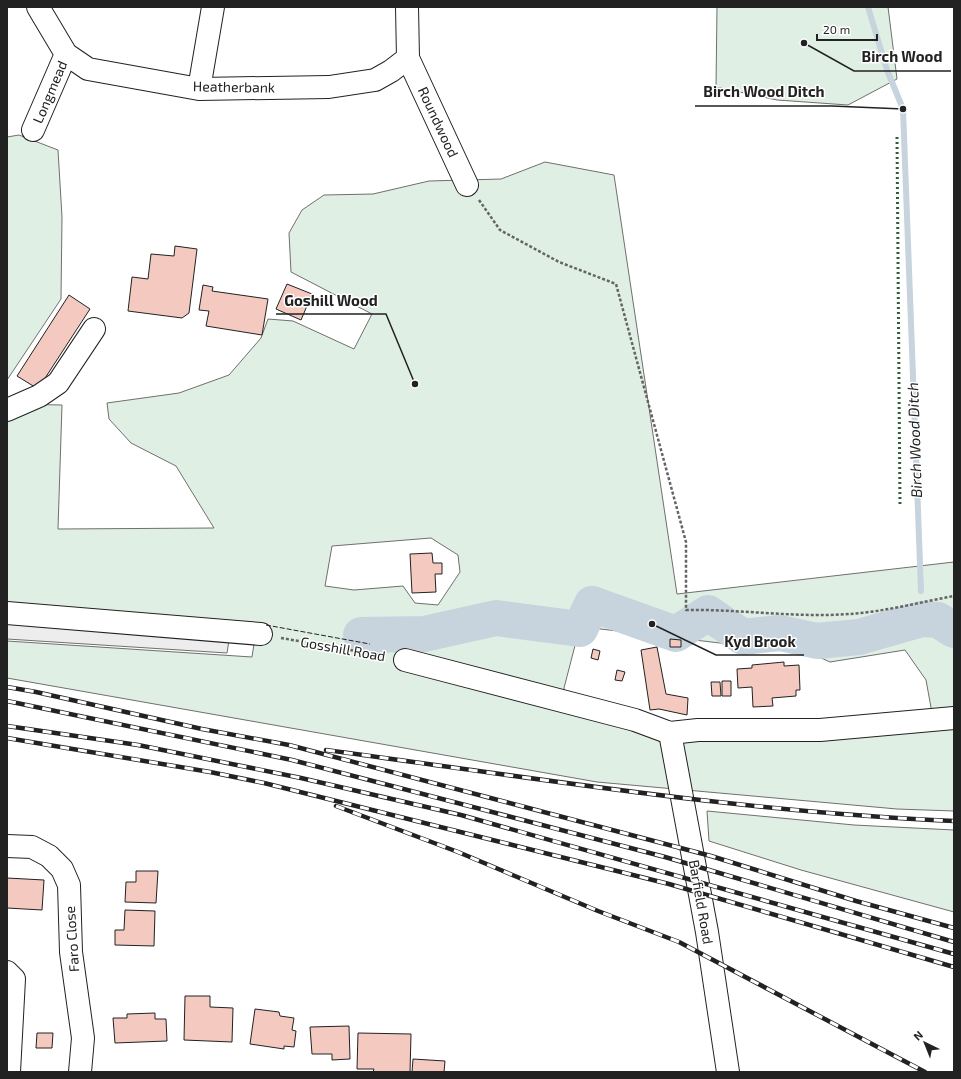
<svg xmlns="http://www.w3.org/2000/svg" width="961" height="1079" viewBox="0 0 961 1079" font-family="'Exo 2',sans-serif">
<style>
.green{fill:#e0efe3;stroke:#6f6f6f;fill-rule:evenodd}
.parking{fill:#ededed;stroke:#6f6f6f}
.lines{fill:none;stroke-linecap:round;stroke-linejoin:round}
.stream{stroke:#c7d3dd;stroke-width:6}
.river{stroke:#c7d3dd;stroke-width:36}
.building{fill:#f3c9c0;stroke:#222}
.minor-casing{stroke:#222;stroke-width:24}
.path{stroke:#646464;stroke-width:2.5;stroke-dasharray:3 2;stroke-linecap:butt}
.minor{stroke:#fff;stroke-width:22}
.rail-casing{stroke:#222;stroke-width:4.5}
.rail{stroke:#fff;stroke-width:3;stroke-dasharray:9;stroke-linecap:butt}
.hedge{stroke:#2f5e38;stroke-width:3;stroke-dasharray:2 3;stroke-linecap:butt}
.fence{stroke:#222;stroke-width:1;stroke-dasharray:5 2;stroke-linecap:butt}
.labels{text-anchor:middle;stroke-width:3;stroke-linejoin:round;paint-order:stroke}
.street-label{font-size:14px;fill:#222;stroke:#fff}
.water-label{font-size:15px;font-style:italic;fill:#222;stroke:#fff}
.leader{fill:none;stroke:#222;stroke-width:1.5}
.callout-dot{fill:#222;stroke:#fff;stroke-width:1.5}
.callout-label{font-size:15px;text-anchor:middle;font-weight:bold;fill:#222;stroke:#fff;stroke-width:3;stroke-linejoin:round;paint-order:stroke}
</style>
<rect width="100%" height="100%" fill="#fff"/>
<path class="green" d="M717 7H888L897 79 848 105 777 100 716 87Z
M19 135 58 150 62 217 61 299 7 380V137Z
M545 162 614 175 677 594 954 562V811L897 809 597 782 7 678V641L252 657 257 624 7 602V404L62 405 58 529 214 528 176 466 131 443 109 419 107 403 179 393 229 375 261 338 268 319 293 321 354 349 372 314 291 272 289 233 302 210 324 195 373 194 429 181 501 179ZM431 538 458 555 460 572 438 605 415 603 403 586 354 590 325 586 332 546ZM592 628 720 643 733 646H795L830 662 905 650 926 680 934 724 767 738 659 741 567 707 564 688 578 634Z
M707 811 854 825 954 830V912L801 870 709 841Z"/>
<path class="parking" d="M7 623 229 640 227 653 7 639Z"/>
<g class="lines">
<path class="stream" d="M868 7 887 70 903 109 921 591
M922 612V619"/>
<path class="river" d="M361 635 424 634 496 618 580 629 592 604 676 634 708 613 743 637 780 633 817 641 859 637 922 619 938 620 954 630"/>
</g>
<path class="building" d="M175 246 197 249 189 313 182 318 128 311 132 277 148 279 151 254 174 256Z
M287 284 312 294 301 320 276 309Z
M203 285 213 287 212 291 268 299 262 335 206 326 209 311 199 310Z
M69 295 90 309 38 389 17 376Z
M432 553 433 563H442V574H435L436 592 412 593 410 554Z
M670 639 681 640V647H670Z
M657 647 666 694 688 698 687 715 659 709 650 710 641 650Z
M593 649 600 651 598 660 591 658Z
M784 662V666L799 665 800 690H796V696L772 698 773 706 753 707 752 687 738 688 737 669 752 668V665Z
M617 670 625 672 622 681 615 680Z
M722 681H731V696H722Z
M711 682H720L721 696H712Z
M136 871H158L156 903 125 902 126 882H136Z
M7 878 44 880 42 910 7 908Z
M125 910 155 911 154 946 115 945V930H124Z
M185 996H210V1007L233 1008 232 1042 184 1040Z
M255 1009 279 1012 280 1016 294 1018 292 1030 296 1031 294 1047 284 1046V1049L250 1044Z
M155 1013V1019H166L167 1041 115 1043 113 1018H127V1014Z
M349 1026 350 1059 332 1060V1054H312L310 1027Z
M37 1033H53L52 1048H36Z
M358 1033 411 1034 410 1072H373L374 1069H357Z
M413 1059 445 1061 444 1072H412Z"/>
<g class="lines">
<defs>
<path id="minor" d="M38 7 66 54 88 69 199 89 329 87 375 80 391 71 408 58
M407 7 408 58 467 185
M199 89 213 7
M33 130 66 54
M7 410 39 396 58 383 94 329
M7 613 261 634
M405 660 635 720 670 733 698 730H820L954 718
M670 733 707 932 728 1072
M7 846 32 847 49 856 62 869 69 885 71 952 83 1038 80 1072
M7 972 14 979 9 1072"/>
</defs>
<use href="#minor" class="minor-casing"/>
<path class="path" d="M479 200 500 230 559 262 616 284 686 542V610C740 609 795 618 849 614 883 612 921 602 954 596
M281 638 385 656"/>
<use href="#minor" class="minor"/>
<defs>
<path id="rail" d="M7 687 36 692 202 729 289 745 711 856 856 901 954 928
M7 701 292 760 665 857 954 942
M7 726 138 745 301 778 461 815 954 954
M7 738 210 772 264 783 669 884 954 967
M326 750C535 778 743 812 954 821
M336 806 458 852 598 911 679 942 925 1072"/>
</defs>
<use href="#rail" class="rail-casing"/>
<use href="#rail" class="rail"/>
<path class="hedge" d="M897 137 900 506"/>
<path class="fence" d="M266 625 370 644"/>
</g>
<g class="labels">
<g class="street-label">
<text transform="translate(234 87) rotate(1)" y="5">Heatherbank</text>
<text transform="translate(50 92) rotate(-67)" y="5">Longmead</text>
<text transform="translate(438 122) rotate(65)" y="5">Roundwood</text>
<text transform="translate(343 649) rotate(10)" y="5">Gosshill Road</text>
<text transform="translate(701 902) rotate(80)" y="5">Barfield Road</text>
<text transform="translate(72 939) rotate(-94)" y="5">Faro Close</text>
</g>
<g class="water-label">
<text transform="translate(915 440) rotate(-92)" y="5">Birch Wood Ditch</text>
</g>
</g>
<path class="leader" d="M804 43L854 71H951M903 109L832 106H695M415 384L386 314H276M652 624L716 655H804"/>
<g class="callout-dot">
<circle cx="804" cy="43" r="4"/>
<circle cx="903" cy="109" r="4"/>
<circle cx="415" cy="384" r="4"/>
<circle cx="652" cy="624" r="4"/>
</g>
<g class="callout-label">
<text x="902" y="62">Birch Wood</text>
<text x="764" y="97">Birch Wood Ditch</text>
<text x="331" y="306">Goshill Wood</text>
<text x="760" y="647">Kyd Brook</text>
</g>
<rect width="961" height="1079" fill="none" stroke="#222222" stroke-width="16"/>
<g transform="translate(925 1043) rotate(317)" stroke="#ffffff" stroke-width="3" paint-order="stroke">
<path d="M0-3L7 15L0 10L-7 15Z" fill="#222222"/>
<text y="-6" font-size="11" font-weight="bold" text-anchor="middle" fill="#222222">N</text>
</g>
<path d="M817 34v6h60v-6" fill="none" stroke="#222222" stroke-width="2"/>
<text x="823" y="34" font-size="12" fill="#222222" stroke="#ffffff" stroke-width="3" paint-order="stroke">20 m</text>
</svg>
